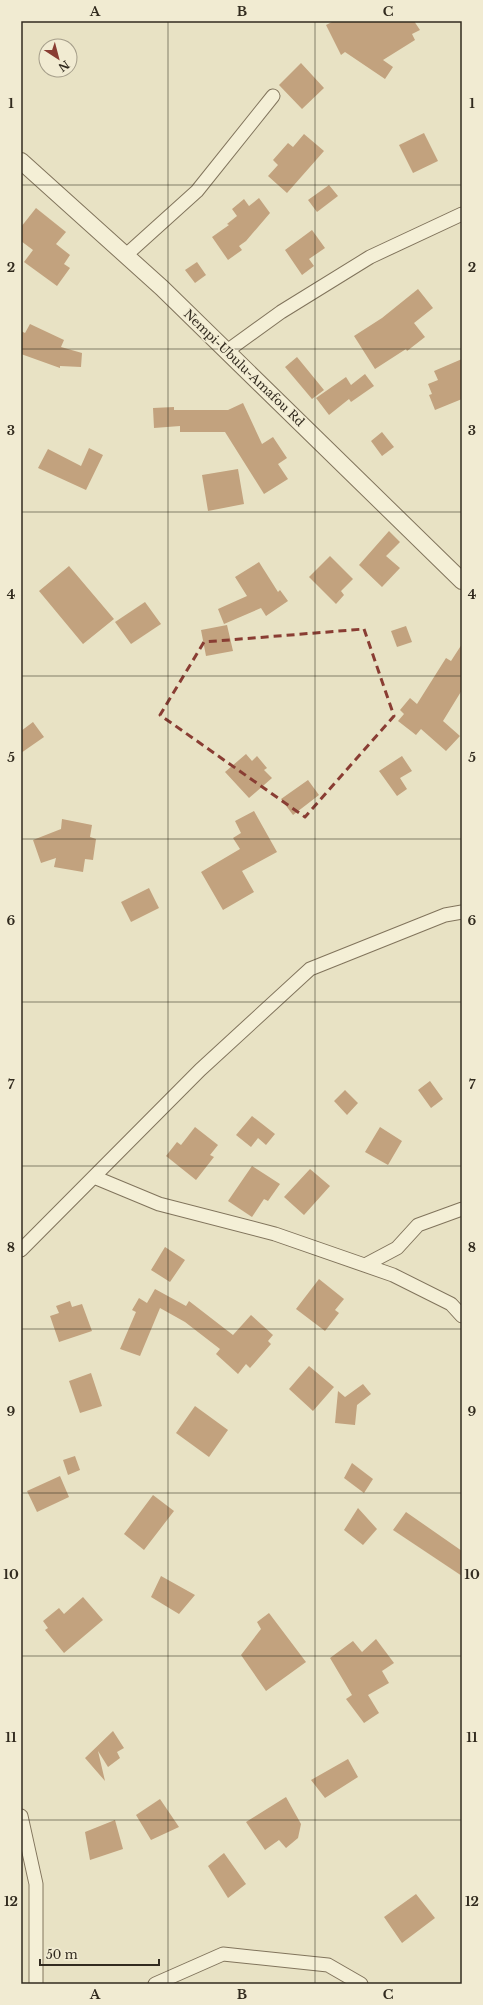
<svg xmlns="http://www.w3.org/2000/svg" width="483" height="2005" viewBox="0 0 483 2005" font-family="'Libre Baskerville',serif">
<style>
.building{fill:#c2a27e}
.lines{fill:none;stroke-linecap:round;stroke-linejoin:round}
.minor-casing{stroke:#81745c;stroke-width:15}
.tertiary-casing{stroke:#81745c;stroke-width:18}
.minor{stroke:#f4efd6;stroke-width:13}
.tertiary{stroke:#f4efd6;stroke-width:16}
.marked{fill:none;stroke:#893d33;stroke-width:3;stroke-dasharray:8 5;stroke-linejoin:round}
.grid{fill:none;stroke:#322b1f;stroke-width:1;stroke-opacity:0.55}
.labels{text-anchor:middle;stroke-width:3;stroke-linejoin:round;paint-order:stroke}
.street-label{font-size:12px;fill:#322b1f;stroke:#f1ebd2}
.neatline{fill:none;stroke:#322b1f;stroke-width:1.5}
.grid-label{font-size:13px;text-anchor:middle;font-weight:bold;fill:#322b1f}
</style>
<rect width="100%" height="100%" fill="#e8e2c4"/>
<path class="building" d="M334 21H414L420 30 412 34 415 40 383 60 393 67 385 79 345 52 341 55 326 25Z
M301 63 324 88 302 109 279 85Z
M424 133 438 161 413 173 399 145Z
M304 134 324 151 287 193 268 176 278 165 273 160 288 143 293 147Z
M329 185 338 196 317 212 308 200Z
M259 198 270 213 246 241 239 246 242 250 228 260 212 237 229 225 227 224 237 216 232 209 244 199 249 206Z
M36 208 66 232 56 244 70 255 64 264 70 268 57 286 24 262 33 250 21 241V227Z
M312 230 325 248 309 259 314 266 302 275 285 250Z
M197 262 206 275 195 283 185 270Z
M418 289 433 308 414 323 425 337 407 351 406 349 375 369 354 336 382 318Z
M30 324 64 340 61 347 82 353 81 367 60 366V368L21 354V331L25 333Z
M297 357 324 390 312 399 285 367Z
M462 359V399L435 410 429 395 432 394 428 384 438 380 434 371Z
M365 374 374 386 351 402 349 399 329 415 316 398 346 377 351 385Z
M243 403 262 444 273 437 287 458 278 464 288 479 264 494 225 432H180V426L154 428 153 408 174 407V410H228Z
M382 432 394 447 382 456 371 441Z
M89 448 103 455 86 490 38 468 48 449 81 466Z
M238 469 244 504 208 511 202 475Z
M389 531 400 542 386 556 400 568 382 587 359 565Z
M330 556 353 579 341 591 344 595 336 604 309 577Z
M259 562 278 592 280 590 288 601 266 616 261 608 224 624 218 609 247 596 235 577Z
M69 566 114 619 83 644 39 591Z
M145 602 161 624 131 644 115 622Z
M227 625 233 651 206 656 201 630Z
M406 626 412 642 397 647 391 631Z
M462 644V690L443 721 460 736 446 751 421 729 416 735 398 721 404 714 400 710 410 698 417 704 446 658 451 661Z
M33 722 44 737 21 753V731Z
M246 754 252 761 257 756 267 768 264 770 272 778 249 798 225 772Z
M402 756 412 771 400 778 407 789 397 796 379 771Z
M308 780 319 795 293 815 281 799Z
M254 811 277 852 242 871 254 892 223 910 201 872 240 849 233 838 241 833 235 821Z
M62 819 92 825 90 837 96 839 93 860 85 859 83 872 54 867 56 858 41 863 33 840 61 829Z
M149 888 159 908 131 922 121 902Z
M430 1081 443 1099 431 1108 418 1090Z
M345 1090 358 1103 347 1115 334 1101Z
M252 1116 275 1134 266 1145 258 1138 251 1147 236 1135Z
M195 1127 218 1145 210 1155 214 1157 196 1180 166 1156 177 1142 181 1145Z
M380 1127 402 1141 388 1165 365 1152Z
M252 1166 280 1184 268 1201 264 1199 252 1217 228 1201Z
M310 1169 330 1186 304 1215 284 1197Z
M165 1247 185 1260 170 1282 151 1270Z
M319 1279 344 1299 335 1310 339 1313 325 1331 296 1309Z
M155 1289 186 1306 189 1301 233 1335 251 1315 273 1335 268 1341 271 1344 250 1368 246 1364 238 1374 216 1354 220 1349 185 1322 160 1308 140 1356 120 1349 136 1312 132 1310 139 1298 147 1303Z
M70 1301 72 1307 82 1304 92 1331 59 1342 50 1316 59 1313 56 1306Z
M309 1366 334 1387 313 1411 289 1389Z
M91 1373 102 1406 80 1413 69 1381Z
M363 1384 371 1394 357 1405 355 1425 335 1423 338 1391 345 1397Z
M195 1406 228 1430 209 1457 176 1433Z
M75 1456 80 1470 68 1475 63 1460Z
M352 1463 373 1479 364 1493 344 1478Z
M60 1476 69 1497 37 1512 27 1491Z
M153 1495 174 1511 144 1550 124 1534Z
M358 1508 377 1529 363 1545 344 1530Z
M406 1512 462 1551V1576L393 1530Z
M161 1576 195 1595 179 1614 151 1597Z
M83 1597 103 1620 64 1653 45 1630 48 1628 43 1621 59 1608 64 1614Z
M269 1613 306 1662 266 1691 241 1655 261 1629 257 1622Z
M376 1639 394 1663 382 1671 389 1683 368 1695 379 1713 364 1723 346 1699 352 1695 330 1658 353 1641 362 1652Z
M113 1731 124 1748 117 1752 120 1758 108 1767 98 1751 105 1781 85 1758Z
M348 1759 358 1777 325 1798 311 1780Z
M286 1797 301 1824 298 1838 286 1848 279 1840 265 1850 246 1822Z
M160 1799 179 1827 151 1840 136 1815Z
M115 1820 123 1849 90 1860 85 1832Z
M224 1853 246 1884 228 1898 208 1866Z
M416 1894 435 1918 402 1943 384 1917Z"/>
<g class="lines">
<defs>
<path id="minor" d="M126 255 197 191 273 96
M227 351 281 312 370 257 462 214
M94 1177 159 1204 275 1234 393 1275 451 1304 462 1316
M21 1250 200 1070 310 969 445 915 462 912
M365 1265 397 1248 418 1225 462 1209
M21 1816 36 1884V1984
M155 1984 223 1954 328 1965 361 1984"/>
<path id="tertiary" d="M21 161 162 288 462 581"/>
</defs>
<use href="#minor" class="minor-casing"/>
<use href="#tertiary" class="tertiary-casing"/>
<use href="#minor" class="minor"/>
<use href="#tertiary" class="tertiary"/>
</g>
<path class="marked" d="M364 629 394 716 305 817 160 715 204 642Z"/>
<path class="grid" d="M168 21V1984M315 21V1984M21 185H462M21 349H462M21 512H462M21 676H462M21 839H462M21 1002H462M21 1166H462M21 1329H462M21 1493H462M21 1656H462M21 1820H462"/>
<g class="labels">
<g class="street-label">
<text transform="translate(244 368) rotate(44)" y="4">Nempi-Ubulu-Amafou Rd</text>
</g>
</g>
<rect width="483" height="2005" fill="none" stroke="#f1ebd2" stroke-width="44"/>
<g transform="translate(58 58) rotate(144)"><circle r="19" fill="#f1ebd2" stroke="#a59e8a"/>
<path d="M0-3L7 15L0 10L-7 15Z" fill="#893d33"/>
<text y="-6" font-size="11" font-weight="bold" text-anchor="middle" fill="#322b1f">N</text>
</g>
<path d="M40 1959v6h119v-6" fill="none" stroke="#322b1f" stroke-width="2"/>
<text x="46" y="1959" font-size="12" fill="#322b1f" stroke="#f1ebd2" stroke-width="3" paint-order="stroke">50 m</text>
<rect x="22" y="22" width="439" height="1961" class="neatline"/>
<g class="grid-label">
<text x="95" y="16">A</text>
<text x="242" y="16">B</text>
<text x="388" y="16">C</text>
<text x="11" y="108">1</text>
<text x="472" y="108">1</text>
<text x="11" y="272">2</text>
<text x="472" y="272">2</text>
<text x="11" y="435">3</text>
<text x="472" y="435">3</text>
<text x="11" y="599">4</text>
<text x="472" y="599">4</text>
<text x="11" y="762">5</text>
<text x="472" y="762">5</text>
<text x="11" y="925">6</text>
<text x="472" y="925">6</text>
<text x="11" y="1089">7</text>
<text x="472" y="1089">7</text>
<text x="11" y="1252">8</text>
<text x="472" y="1252">8</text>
<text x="11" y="1416">9</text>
<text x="472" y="1416">9</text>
<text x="11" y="1579">10</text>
<text x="472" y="1579">10</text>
<text x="11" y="1742">11</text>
<text x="472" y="1742">11</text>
<text x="11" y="1906">12</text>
<text x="472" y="1906">12</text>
<text x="95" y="1999">A</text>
<text x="242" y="1999">B</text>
<text x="388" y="1999">C</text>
</g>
</svg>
